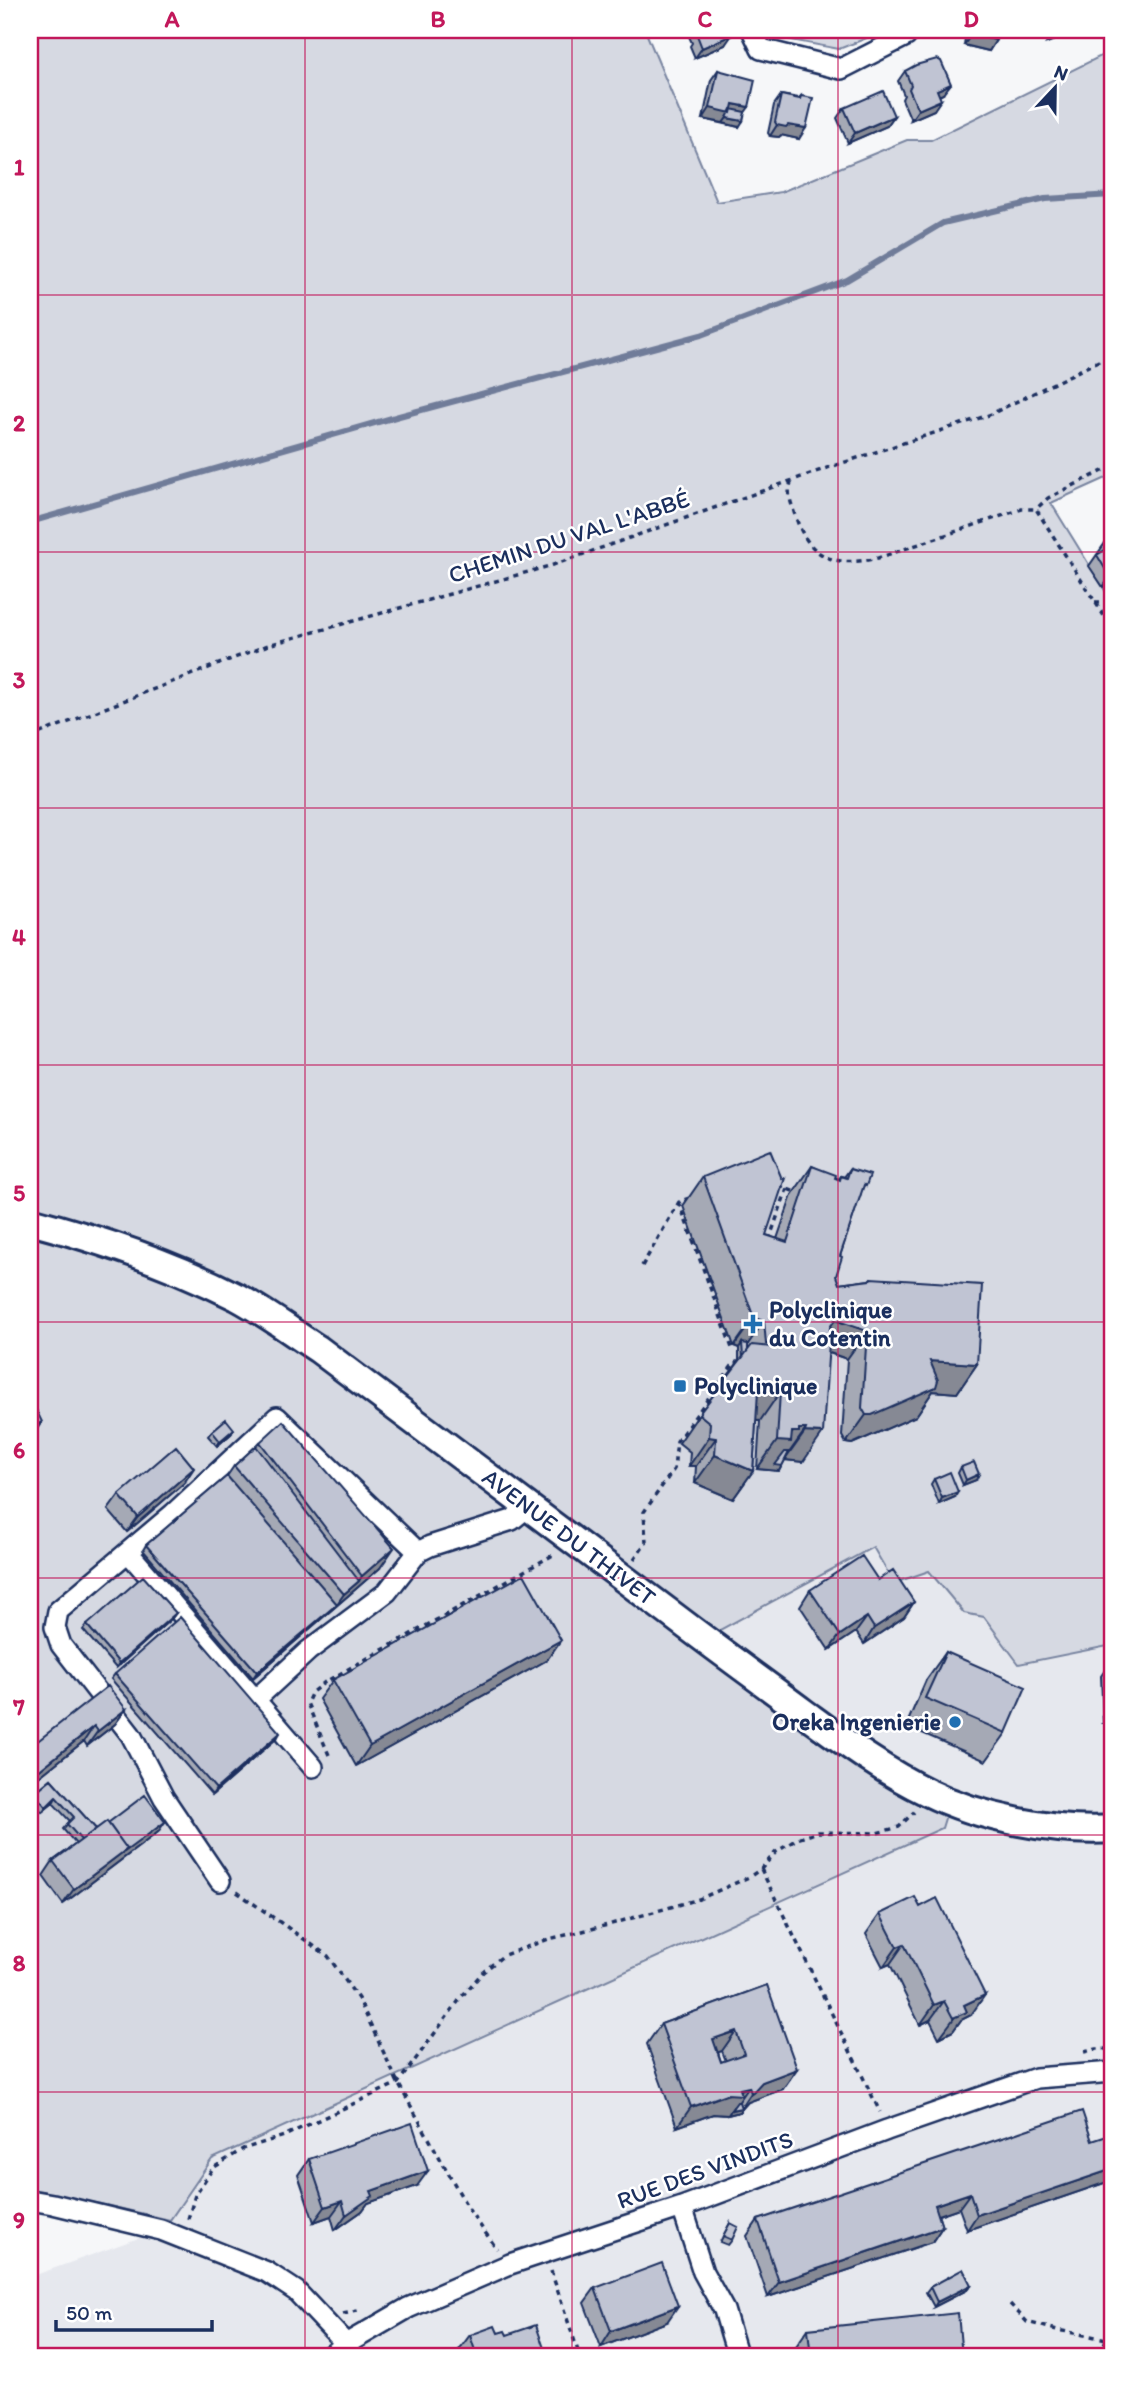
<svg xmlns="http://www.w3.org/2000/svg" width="1143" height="2387" viewBox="0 0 1143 2387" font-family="Itim,sans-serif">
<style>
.built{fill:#e6e8ee}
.green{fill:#d6d9e2;stroke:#7884a0;stroke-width:2}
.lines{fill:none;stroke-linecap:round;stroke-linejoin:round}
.stream{stroke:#707c99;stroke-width:6}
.minor-casing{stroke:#1b2f5e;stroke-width:24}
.major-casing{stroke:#1b2f5e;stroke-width:32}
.path{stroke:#1b2f5e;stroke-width:3.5;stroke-dasharray:5 5;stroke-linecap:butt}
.minor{stroke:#fff;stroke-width:19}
.major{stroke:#fff;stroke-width:26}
.wall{fill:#a5a9b5;stroke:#1b2f5e;stroke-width:2;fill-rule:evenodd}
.shaded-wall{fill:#868994;stroke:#1b2f5e;stroke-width:2}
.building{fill:#c0c4d3;stroke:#1b2f5e;stroke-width:2;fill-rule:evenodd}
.grid{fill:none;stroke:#c2185b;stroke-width:2;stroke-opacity:0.55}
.poi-dot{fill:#1f6fb2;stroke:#fff;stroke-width:2.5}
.labels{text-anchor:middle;stroke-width:5;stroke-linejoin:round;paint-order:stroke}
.street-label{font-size:24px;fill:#1b2f5e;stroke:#fff}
.poi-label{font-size:24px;font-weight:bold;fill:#1b2f5e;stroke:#fff;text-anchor:start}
.neatline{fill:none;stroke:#c2185b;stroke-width:2.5}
.grid-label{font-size:23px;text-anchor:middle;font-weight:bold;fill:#c2185b}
</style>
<rect width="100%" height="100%" fill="#f6f7f9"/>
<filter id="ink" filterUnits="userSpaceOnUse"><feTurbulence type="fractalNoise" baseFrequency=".0143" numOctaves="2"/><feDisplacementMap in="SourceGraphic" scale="14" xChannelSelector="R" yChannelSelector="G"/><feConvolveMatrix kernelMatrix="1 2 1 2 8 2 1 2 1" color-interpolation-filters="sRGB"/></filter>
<g filter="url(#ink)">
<path class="built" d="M678 1195 899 1581 929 1571 964 1613 984 1617 1019 1664 1113 1645V2357H30V2277L161 2230 170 2220 212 2159 942 1828 949 1802 704 1639 735 1621Z"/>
<path class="green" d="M30 30H645L717 202 781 192 907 140H931L1113 50V475L1051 503 1109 597 1108 600 1113 609V1645L1019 1664 984 1617 964 1613 929 1571 894 1583 873 1547 705 1638 950 1802 942 1828 212 2159 170 2220 101 2204 30 2192Z
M780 30H887L839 49 775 37 774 31Z"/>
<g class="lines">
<path class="stream" d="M30 522 399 416 701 335 847 280 943 223 1045 199 1113 195"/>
<defs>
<path id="minor" d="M752 30 761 49 841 69 906 36 907 30
M128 1552 313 1767
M255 1700 308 1651 387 1592 418 1552 430 1546 512 1520 528 1507
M220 1881 164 1798 131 1735 61 1645 55 1627 58 1611 173 1514 277 1417 418 1552
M30 2200 53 2204 161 2230 267 2272 296 2291 346 2344
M682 2207 703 2272 724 2310 738 2357
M329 2357 346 2344 408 2308 510 2264 682 2207 887 2130 1036 2078 1113 2072"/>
<path id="major" d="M30 1221C102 1240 170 1263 237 1297 265 1312 292 1332 318 1349 437 1439 556 1527 675 1617 717 1649 760 1680 803 1712 843 1741 883 1771 927 1792 980 1818 1055 1833 1113 1829"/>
</defs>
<use href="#minor" class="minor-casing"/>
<use href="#major" class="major-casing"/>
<path class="path" d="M1113 466 1048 498 1036 509 1113 630
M792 481C786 491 791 502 794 512 808 558 833 568 878 558L1022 509H1036
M1095 602H1113
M30 737 268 645 553 565 827 468 989 415 1113 354
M779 1186 798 1193
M679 1202 732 1348
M769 1240 787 1189
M642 1266 679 1202 689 1198
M634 1559 646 1542 644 1512 674 1469 677 1441 735 1362H739
M329 1755 307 1703 312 1692 325 1682 553 1555
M761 1869 880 2112
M237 1892 328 1956 359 2000 398 2083 469 2210 497 2249
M1084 2052 1097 2049H1113
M188 2219 195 2195 213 2168 243 2149 284 2136 398 2083 463 1995 483 1972 504 1955 549 1939 608 1925 699 1899 749 1877 761 1869 776 1852 797 1839 818 1832 877 1833 899 1827 914 1812
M551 2271 580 2357
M1010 2304 1027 2322 1057 2330 1107 2339
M343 2314 362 2310
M1089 2357 1113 2335"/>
<use href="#minor" class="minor"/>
<use href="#major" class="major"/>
</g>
<path class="wall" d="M686 30H730L725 45 695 58 690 46 692 43Z
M966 30H998L996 40 989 51 964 45Z
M1047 30H1079L1047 43 1044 34Z
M718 70 745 112 739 127 703 119 711 80Z
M905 71 943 94 939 96 934 110 911 120 902 99 904 95 898 81Z
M781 95 799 98 801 96 799 139 781 135 779 137 770 136 768 133 774 105Z
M844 108 894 116 887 126 848 143 837 118Z
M1113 538V582L1103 587 1089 566 1105 543Z
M812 1166 839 1179 841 1176 844 1177 850 1169 861 1193 840 1256 836 1276 839 1284 869 1280 871 1278 977 1364 957 1393 933 1391 916 1416 852 1444 846 1443 842 1436 847 1359 829 1353 803 1462 785 1460 779 1471 757 1469 760 1421H756L753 1471 733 1499 695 1483 696 1466H689L690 1452 679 1443 699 1414 739 1361V1348L734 1346 683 1206 703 1177 766 1235 777 1239 792 1195Z
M212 1431 231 1434 217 1446 208 1436Z
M260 1442 380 1568 253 1678 143 1550 146 1545 227 1476 234 1466 256 1446Z
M961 1467 976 1480 963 1485 958 1473Z
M934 1479 955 1497 939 1504 931 1484Z
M184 1483 127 1532 108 1510 119 1495Z
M878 1580 914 1602 904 1617 864 1644 856 1632 829 1650 800 1606 810 1590Z
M176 1613 172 1618 116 1668 83 1630 87 1625Z
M946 1652 1006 1733 986 1761 906 1726 926 1680Z
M1113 1658V1723H1103L1101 1676Z
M547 1660 356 1766 319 1699 333 1680Z
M115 1674 277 1738 212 1795 111 1679Z
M126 1709 115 1724 87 1746 84 1741 30 1784V1747Z
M51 1779 96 1829 108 1823 158 1832 63 1904 43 1876 53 1861 76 1844 63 1829 70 1821 53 1803 42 1812 31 1798 34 1793Z
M880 1914 971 2015 961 2020 953 2031 939 2038 930 2020 920 2025 890 1964 883 1967 866 1934Z
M767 1985 783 2089 748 2102 739 2112 728 2115 713 2114 677 2127 647 2044 661 2024ZM722 2051 726 2061 721 2062 718 2052Z
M1113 2140V2180L967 2230 959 2208 938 2215 942 2227 932 2242 768 2297 747 2236 758 2220 1092 2141Z
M309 2159 417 2186 368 2203 362 2211 335 2230 331 2216 314 2222 298 2175Z
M730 2223 732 2240 728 2245 720 2242Z
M971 2285 967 2290 934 2307 926 2292 930 2287Z
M595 2288 667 2322 601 2347 584 2303Z
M808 2329 962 2357H795L794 2349Z
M498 2333 507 2335 547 2357H462L459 2350 470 2335Z"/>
<path class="shaded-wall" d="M1062 30H1079L1047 43 1055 33Z
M732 35 725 45 695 58 702 48Z
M971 35 996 40 989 51 964 45Z
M951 84 943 94 929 100 937 90Z
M941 100 934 110 911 120 918 110Z
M733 104 749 107 741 118 729 115 723 123 703 119 710 108Z
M894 116 887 126 848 143 855 133Z
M727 118 743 121 739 127 723 123Z
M777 125H788L806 128 799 139 781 135 779 137 770 136Z
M1113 575V582L1103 587 1110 577Z
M754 1318 764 1321 744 1350 742 1343 739 1348 734 1346Z
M835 1320 867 1331 847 1359 815 1348Z
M930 1361 977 1364 957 1393 933 1391 916 1416 852 1444 846 1443 866 1415Z
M758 1391 780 1392 760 1421 738 1419Z
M42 1422 30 1439V1428Z
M234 1429 231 1434 217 1446 220 1441Z
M799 1429H806L786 1457 779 1471 757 1469 777 1441Z
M805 1432 823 1433 803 1462 785 1460Z
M709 1437 716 1438 696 1466H689Z
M715 1455 753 1471 733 1499 695 1483Z
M194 1468 184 1483 127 1532 138 1517Z
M979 1474 976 1480 963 1485 966 1480Z
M958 1492 955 1497 939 1504 942 1498Z
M394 1548 380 1568 253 1678 257 1672 337 1604 344 1594 359 1581 362 1576Z
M914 1602 904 1617 864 1644 874 1628Z
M176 1613 172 1618 116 1668 119 1663Z
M867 1617 856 1632 829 1650 840 1635Z
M561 1640 547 1660 356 1766 370 1746Z
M126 1709 115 1724 87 1746 98 1731Z
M1113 1709V1723H1103Z
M94 1726 84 1741 30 1784V1782L37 1772Z
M280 1733 277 1738 212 1795 216 1789Z
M56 1797 53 1803 42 1812 46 1807Z
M165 1822 158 1832 63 1904 74 1889 127 1849Z
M904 1944 890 1964 883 1967 897 1947Z
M985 1995 971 2015 961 2020 953 2031 939 2038 964 2005Z
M944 2001 930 2020 920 2025 934 2005Z
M736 2031 722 2051 699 2059 713 2039Z
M797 2069 783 2089 748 2102 739 2112 728 2115 731 2110 741 2108 751 2093 762 2082Z
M749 2087 735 2107H733L728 2115 713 2114 677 2127 691 2107Z
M1113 2169V2180L967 2230 977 2215Z
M428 2171 417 2186 368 2203 362 2211 335 2230 346 2215 371 2191Z
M970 2193 959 2208 924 2220 935 2205Z
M342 2201 331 2216 314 2222 325 2207Z
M942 2227 932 2242 768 2297 779 2282Z
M971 2285 967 2290 934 2307 937 2302Z
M678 2306 667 2322 601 2347 611 2331Z"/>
<path class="building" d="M698 30H730L732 35 702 48 697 35 700 34Z
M972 30H998L996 40 971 35Z
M937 59 941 61 951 84 937 90 941 100 918 110 909 89 911 85 905 71 916 65Z
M718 70 755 80 749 107 733 104 731 113 710 108Z
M883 91 894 116 855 133 844 108Z
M781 95 800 99 801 96 813 98 806 128 788 125 786 127 777 125 775 122Z
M731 109 745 112 743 121 727 118Z
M1113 538V575L1110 577 1097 555 1108 548 1105 543Z
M770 1150 782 1179 785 1178 766 1235 787 1242 812 1166 836 1175 835 1178 840 1180 841 1176 847 1178 850 1169 870 1175 866 1186 864 1185 840 1256 842 1257 836 1276 839 1284 870 1280 871 1278 982 1285 977 1364 930 1361 938 1380 936 1387 872 1415H866L862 1408 867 1331 835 1320 830 1327 823 1433 805 1432 806 1429H799V1432H792L791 1442 777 1441 780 1392 758 1391 753 1471 715 1455 716 1438 709 1437 710 1423 699 1414 752 1345 772 1347V1344H766L764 1321 754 1318 703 1177Z
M742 1343 748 1344V1350L743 1357Z
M30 1397 42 1422 30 1428Z
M226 1419 234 1429 220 1441 212 1431Z
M283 1421 394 1548 362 1576 260 1442Z
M176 1446 194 1468 138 1517 119 1495Z
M256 1446 359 1581 344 1594 234 1466Z
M785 1452H789L782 1466 775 1465Z
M974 1462 979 1474 966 1480 961 1467Z
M950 1472 958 1492 942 1498 934 1479Z
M227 1476 337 1604 257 1672 146 1545Z
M862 1556 878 1580 893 1570 914 1602 874 1628 867 1617 840 1635 810 1590Z
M524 1574 561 1640 370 1746 333 1680Z
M143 1576 176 1613 119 1663 87 1625Z
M180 1617 280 1733 216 1789 115 1674Z
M946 1652 1026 1687 1006 1733 925 1698Z
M108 1686 126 1709 98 1731 94 1726 37 1772 30 1762V1747Z
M30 1772 34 1776 30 1780Z
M51 1779 96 1829 81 1840 67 1824 74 1817 56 1797 46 1807 34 1793Z
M145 1795 165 1822 123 1853 127 1849 108 1823Z
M107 1821 127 1849 74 1889 53 1861Z
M30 1871 36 1881 30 1885Z
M915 1897 920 1907 937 1898 985 1995 964 2005 967 2012 953 2018 944 2001 934 2005 904 1944 897 1947 880 1914Z
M767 1985 797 2069 762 2082 753 2092 751 2093 749 2087 740 2089 742 2095 727 2094 691 2107 661 2024ZM736 2031 744 2054 721 2062 713 2039Z
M737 2102H739L741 2108 731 2110Z
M1082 2111 1092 2141 1110 2135 1112 2141 1113 2140V2169L977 2215 970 2193 935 2205 942 2227 779 2282 758 2220Z
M412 2123 428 2171 371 2191 373 2196 346 2215 342 2201 325 2207 309 2159Z
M730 2223 738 2227 732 2240 723 2236Z
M662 2263 678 2306 611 2331 595 2288Z
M963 2269 971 2285 937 2302 930 2287Z
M958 2313 962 2357H811L808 2329Z
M536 2325 547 2357H477L470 2335 495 2326 498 2333 505 2331 507 2335Z"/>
</g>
<path class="grid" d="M305 30V2357M572 30V2357M838 30V2357M30 295H1113M30 552H1113M30 808H1113M30 1065H1113M30 1322H1113M30 1578H1113M30 1835H1113M30 2092H1113"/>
<g class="poi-dot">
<path d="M749.5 1313.5h7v7h7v7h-7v7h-7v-7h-7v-7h7z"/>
<rect x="673" y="1379" width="14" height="14" rx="3.5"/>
<circle cx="955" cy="1722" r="7"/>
</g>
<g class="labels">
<g class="street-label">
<text transform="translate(569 537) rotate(-18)" y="8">CHEMIN DU VAL L'ABBÉ</text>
<text transform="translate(569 1537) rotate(37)" y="8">AVENUE DU THIVET</text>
<text transform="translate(705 2170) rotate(-20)" y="8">RUE DES VINDITS</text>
</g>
<g class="poi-label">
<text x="769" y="1318">Polyclinique<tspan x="769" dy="28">du Cotentin</tspan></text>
<text x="694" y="1394">Polyclinique</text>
<text x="941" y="1730" text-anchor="end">Oreka Ingenierie</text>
</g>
</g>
<rect width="1143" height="2387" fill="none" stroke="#fff" stroke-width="77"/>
<g transform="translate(1055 88) rotate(22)" stroke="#ffffff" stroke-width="5" paint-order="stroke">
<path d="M0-5L12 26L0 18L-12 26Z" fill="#1b2f5e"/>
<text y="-10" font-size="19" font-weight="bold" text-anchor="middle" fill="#1b2f5e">N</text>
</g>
<path d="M56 2320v10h156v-10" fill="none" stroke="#1b2f5e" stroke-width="3.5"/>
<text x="66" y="2320" font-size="21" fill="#1b2f5e" stroke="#ffffff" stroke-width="5" paint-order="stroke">50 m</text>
<rect x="38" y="38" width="1066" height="2310" class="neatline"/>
<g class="grid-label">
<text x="172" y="27">A</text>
<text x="438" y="27">B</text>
<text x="705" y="27">C</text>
<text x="971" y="27">D</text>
<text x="19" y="175">1</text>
<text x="19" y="431">2</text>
<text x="19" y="688">3</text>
<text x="19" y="945">4</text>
<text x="19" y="1201">5</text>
<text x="19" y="1458">6</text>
<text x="19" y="1715">7</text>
<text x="19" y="1971">8</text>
<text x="19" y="2228">9</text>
</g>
</svg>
